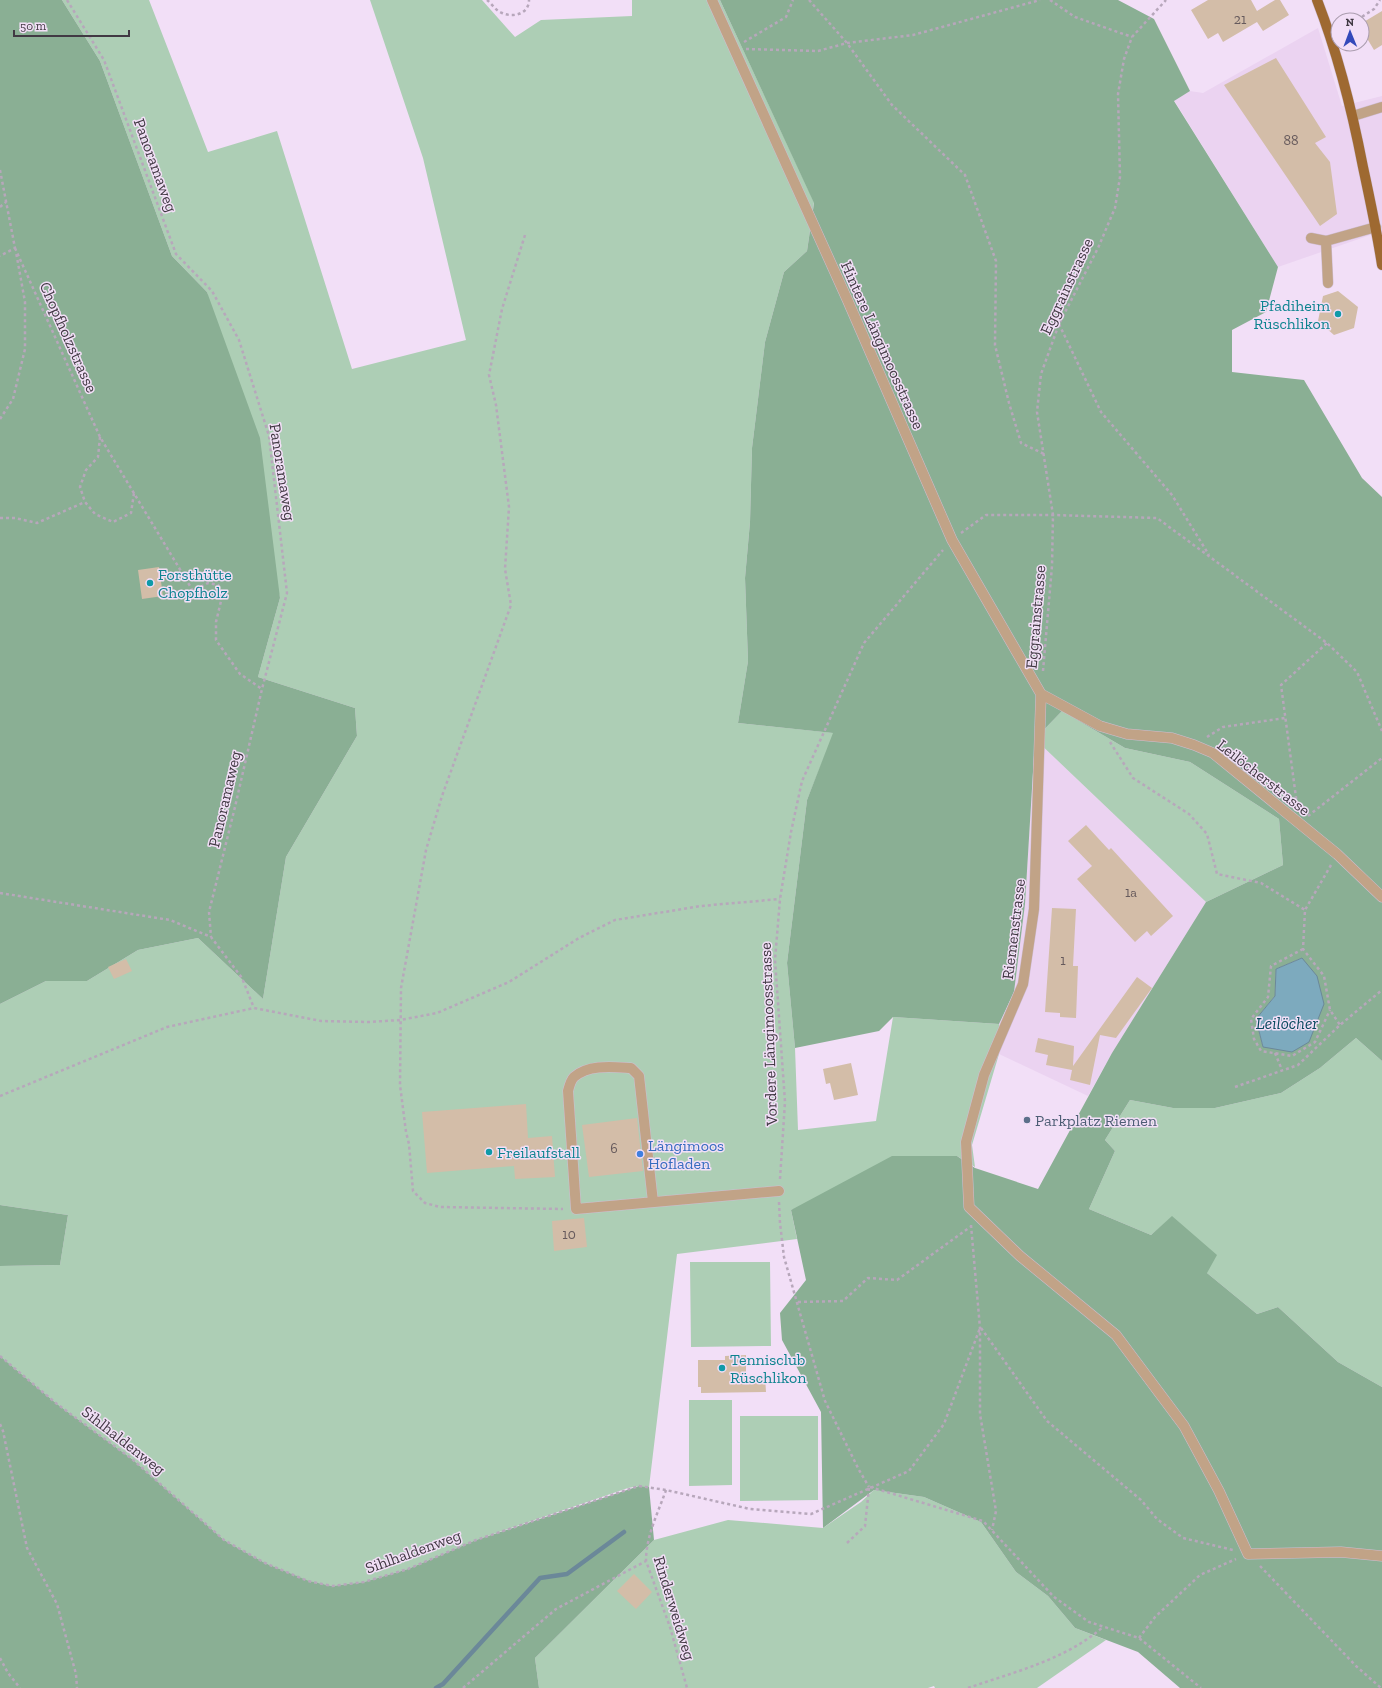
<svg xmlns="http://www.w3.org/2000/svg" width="1382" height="1688" viewBox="0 0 1382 1688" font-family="'Zilla Slab',serif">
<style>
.built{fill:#ebd3f1}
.green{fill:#adceb5}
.forest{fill:#8aaf94;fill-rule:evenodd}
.water{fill:#7daabe;stroke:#6b8899}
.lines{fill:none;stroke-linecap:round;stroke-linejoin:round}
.stream{stroke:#6b8899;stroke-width:4.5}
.building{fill:#d3bda8}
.minor-casing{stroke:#cfbed3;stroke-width:11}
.major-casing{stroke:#cfbed3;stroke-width:11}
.path{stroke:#b7a7bb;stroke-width:2.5;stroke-dasharray:3 3;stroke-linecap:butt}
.minor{stroke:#c1a387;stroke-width:10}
.major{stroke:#9e6931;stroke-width:10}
.culture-dot{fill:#0f9aa8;stroke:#f2dff7;stroke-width:1.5}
.service-dot{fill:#5c6f8a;stroke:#f2dff7;stroke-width:1.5}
.shop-dot{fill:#3f7fe0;stroke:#f2dff7;stroke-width:1.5}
.labels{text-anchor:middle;stroke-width:3;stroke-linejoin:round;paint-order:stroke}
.number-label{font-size:14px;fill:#665a5c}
.street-label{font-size:16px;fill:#413943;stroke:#f2dff7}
.culture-label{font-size:16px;fill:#0d838f;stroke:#f2dff7;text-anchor:start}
.service-label{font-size:16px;fill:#4e5e75;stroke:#f2dff7;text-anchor:start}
.shop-label{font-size:16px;fill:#366cbe;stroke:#f2dff7;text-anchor:start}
.water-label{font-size:17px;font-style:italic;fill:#094a5f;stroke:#f2dff7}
</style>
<rect width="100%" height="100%" fill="#f2dff7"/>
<path class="built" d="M1318 28 1342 106 1382 96V231L1278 267 1174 100 1190 91 1203 93Z
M1035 739 1206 902 1112 1053 1088 1096 999 1054V1024L1014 992 1025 904Z"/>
<path class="green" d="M62 0H149L208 152 277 131 352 369 466 340 423 158 370 0H482L515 37 541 20 632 16V0H720L814 202 807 251 784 272 765 342 752 448 750 522 745 578 748 661 738 723 834 733 807 800 787 963 795 1048 798 1130 876 1121 893 1017 999 1024V1054L972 1145 975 1167 957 1156 791 1210 797 1239 677 1254 649 1487 639 1486 628 1488 476 1540 408 1569 364 1582 332 1586 308 1581 265 1563 224 1540 132 1459 57 1404 0 1356V1266L60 1265 68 1215 0 1205V1004L46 981H87L138 950 198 938 263 999 286 857 357 736 355 708 258 677 280 598 207 292 172 256 100 61Z
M1062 711 1125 748 1190 762 1279 819 1283 865 1206 902 1035 739Z
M1356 1038 1382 1061V1387L1338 1362 1278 1307 1257 1314 1207 1273 1172 1217 1151 1235 1089 1209 1115 1151 1105 1140 1130 1100 1173 1108H1215L1281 1093 1320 1068Z
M690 1262H770L771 1346 691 1347Z
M689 1400H732V1485L689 1486Z
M740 1416H818V1500L740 1501Z
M874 1490 924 1497 981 1522 1016 1572 1048 1596 1075 1628 1106 1640 1037 1688H935L934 1686 928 1688H539L535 1658 654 1540 728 1520 823 1528 861 1502Z"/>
<path class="forest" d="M0 0H62L100 61 172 256 207 292 260 438 280 598 258 677 355 708 357 736 286 857 263 999 198 938 138 950 87 981H46L0 1004Z
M720 0H1118L1154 19 1190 91 1174 101 1278 267 1266 312 1232 330V372L1304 380 1362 478 1382 497V1061L1356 1038 1320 1068 1281 1093 1215 1108H1173L1130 1100 1105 1140 1115 1151 1089 1209 1151 1235 1172 1216 1217 1255 1207 1273 1257 1314 1278 1307 1338 1362 1382 1387V1688H1180L1138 1652 1075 1628 1048 1596 1016 1572 981 1522 924 1497 874 1490 823 1528 821 1412 782 1340 780 1313 806 1280 791 1210 892 1156H957L975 1168 1038 1189 1112 1053 1206 902 1283 865 1279 819 1190 762 1125 748 1062 711 1035 739 1025 904 1014 992 999 1024 893 1017 879 1031 795 1048 787 963 807 800 833 733 738 723 748 661 745 578 750 522 752 448 765 342 784 272 807 251 814 203ZM1302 958 1263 1047 1256 1019 1275 996 1276 969Z
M0 1205 68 1215 60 1265 0 1266Z
M0 1356 57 1404 132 1459 224 1540 265 1563 309 1581 332 1586 364 1582 408 1569 476 1540 639 1486 649 1487 654 1540 535 1658 539 1688H0Z"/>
<path class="water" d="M1302 958 1317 976 1324 1004 1309 1042 1292 1052 1263 1047 1256 1019 1275 996 1276 969Z"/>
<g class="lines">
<path class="stream" d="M436 1688 443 1684 540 1578 567 1574 624 1532"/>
</g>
<path class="building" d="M1208 0H1251L1257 11 1275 0H1280L1289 15 1263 31 1257 22 1223 42 1218 33 1208 39 1191 10Z
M1382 11V45L1374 50 1362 30V23Z
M1276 58 1326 137 1315 143 1330 162 1337 214 1320 226 1224 85Z
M1338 291 1358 307 1354 328 1334 335 1318 321 1323 296Z
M159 567 163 596 142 599 138 570Z
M1086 825 1109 850 1111 848 1173 916 1151 936 1147 931 1135 942 1077 879 1092 866 1068 841Z
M1052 908 1076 909 1073 966H1078L1076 1018 1060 1017V1013L1045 1012Z
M126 959 132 971 114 979 108 967Z
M1137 977 1152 988 1116 1038 1100 1035 1090 1085 1070 1080 1072 1070 1046 1065 1048 1055 1035 1052 1038 1038 1074 1046 1073 1066Z
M851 1063 858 1095 834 1100 830 1083 826 1084 823 1069Z
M526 1104 528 1138 552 1136 555 1177 515 1179 514 1166 427 1173 422 1112Z
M637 1118 643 1171 589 1177 582 1125Z
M584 1218 587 1247 554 1251 552 1221Z
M746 1355V1377L765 1376 766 1392 701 1393V1387H698V1360H725V1356Z
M634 1574 652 1592 636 1609 617 1591Z"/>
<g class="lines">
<defs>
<path id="minor" d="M712 0 847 299 952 540 1041 694
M1353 116 1382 107
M1311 238 1326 241 1376 227
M1326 241 1328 283
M1041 694 1034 909 1023 984 984 1075 966 1142 969 1207 1020 1256 1116 1335 1184 1426 1219 1491 1248 1554 1341 1552 1382 1556
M1041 694 1100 726 1127 734 1172 738 1194 745 1213 753 1337 854 1382 897
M653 1202 639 1076 631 1068C613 1067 589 1064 574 1077 571 1080 569 1087 568 1091L576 1209 779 1191"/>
<path id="major" d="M1317 0C1338 54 1352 110 1363 167 1370 200 1377 232 1382 265"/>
</defs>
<use href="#minor" class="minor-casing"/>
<use href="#major" class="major-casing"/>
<path class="path" d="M67 0 104 60 176 254 212 291 239 340 269 436 287 593 262 689 235 807 209 912 211 937
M487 0C492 4 496 11 502 13 513 18 529 14 529 0
M809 0 847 43 892 105 965 175 996 261 995 345 1009 403 1021 443 1044 454
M1050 0 1075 17 1132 37
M1357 20 1374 9 1380 0
M744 42 786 17 793 0
M746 49 818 51 847 43 913 35 1040 0
M0 170 15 248 0 256
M0 207 6 202
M525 235 502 309 489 375 496 405 509 507 505 569 511 605 442 796 426 850 401 988 400 1085 406 1132 409 1144 413 1191 425 1203 440 1207 563 1209
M15 248 100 437 193 591 208 583 218 585 222 597 216 622V640L240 674 262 689
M1059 324 1101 412 1172 495 1209 555
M0 419 13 399 25 349V302L16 252
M100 437 98 457 86 470 80 487 85 502 95 514 113 522 131 513 134 493
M0 518H15L37 523 85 502
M961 533 986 515H1053L1157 518 1327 643 1357 672 1382 731
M1043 671 1052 566 1053 515 1037 412 1041 374 1059 324 1098 248 1115 208 1120 177 1118 94 1124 59 1132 37 1166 0
M1207 737 1223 727 1285 718
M1110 742 1133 778 1189 814 1207 834 1217 874 1261 883 1305 910
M1297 805 1281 685 1327 643
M1308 816 1382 758
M1331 865 1305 910 1303 949 1324 976 1330 1010 1340 1025
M0 893 170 920 211 937 242 978 254 1008
M1303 949 1271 966 1268 997 1251 1019 1254 1039 1261 1051 1292 1056 1315 1042 1330 1010
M1275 1053 1282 1070
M1235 1087 1298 1065 1340 1025 1382 990
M0 1096 167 1027 254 1008 321 1021 369 1022 400 1020 437 1013 509 982 579 938 615 920 701 906 780 899
M780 1179 785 1102 775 960 780 899 791 832 802 781 864 643 943 550
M779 1202 780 1223 784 1257 825 1401 859 1470 869 1487
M971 1225 980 1328V1414L996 1511 992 1530
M798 1302 843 1301 868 1278 897 1280 970 1227
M981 1328 1047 1421 1141 1500 1157 1519 1183 1538 1233 1550
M0 1356 57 1404 132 1459 224 1540 265 1563 308 1581 332 1586 364 1582 408 1569 476 1540 639 1486 666 1490 750 1509 811 1514 909 1471 944 1424 980 1328
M0 1424 3 1431 27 1548 57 1604 76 1674 77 1688
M870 1487 983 1521 1054 1597 1089 1622 1139 1638 1201 1688
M666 1490C658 1513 646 1536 646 1561L670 1627 687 1688
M847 1543 865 1526 869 1488
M1260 1566 1356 1666 1381 1688
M1139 1638 1155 1617 1200 1575 1236 1559
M0 1658 8 1673 20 1688
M463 1688 556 1609 646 1561
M968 1688C1014 1672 1065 1660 1103 1627"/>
<use href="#minor" class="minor"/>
<use href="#major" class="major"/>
</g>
<g class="culture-dot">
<circle cx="1338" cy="314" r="4"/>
<circle cx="150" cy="583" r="4"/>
<circle cx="489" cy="1152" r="4"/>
<circle cx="722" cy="1368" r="4"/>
</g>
<circle class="service-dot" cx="1027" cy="1120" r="4"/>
<circle class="shop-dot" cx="640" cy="1154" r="4"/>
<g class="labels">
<g class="number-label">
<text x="1240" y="24">21</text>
<text x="1291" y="145">88</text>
<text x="1131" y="897">1a</text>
<text x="1063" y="965">1</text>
<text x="614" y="1153">6</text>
<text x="569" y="1239">10</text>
</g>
<g class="street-label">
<text transform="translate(156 165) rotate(70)" y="6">Panoramaweg</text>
<text transform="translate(1066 286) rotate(-65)" y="6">Eggrainstrasse</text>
<text transform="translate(69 337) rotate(66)" y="6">Chopfholzstrasse</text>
<text transform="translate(883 345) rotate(66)" y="6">Hintere Längimoosstrasse</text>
<text transform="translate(283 472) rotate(81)" y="6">Panoramaweg</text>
<text transform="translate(1035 617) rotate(-85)" y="6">Eggrainstrasse</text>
<text transform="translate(1264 777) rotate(38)" y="6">Leilöcherstrasse</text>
<text transform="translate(224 799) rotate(-77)" y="6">Panoramaweg</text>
<text transform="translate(1013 929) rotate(-83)" y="6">Riemenstrasse</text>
<text transform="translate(768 1034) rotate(-92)" y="6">Vordere Längimoosstrasse</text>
<text transform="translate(124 1440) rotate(38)" y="6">Sihlhaldenweg</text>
<text transform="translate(413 1551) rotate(-20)" y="6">Sihlhaldenweg</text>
<text transform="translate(675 1608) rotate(73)" y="6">Rinderweidweg</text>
</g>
<g class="culture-label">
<text x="1330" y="311" text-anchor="end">Pfadiheim<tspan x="1330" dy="18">Rüschlikon</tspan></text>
<text x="158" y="580">Forsthütte<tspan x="158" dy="18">Chopfholz</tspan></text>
<text x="497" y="1158">Freilaufstall</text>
<text x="730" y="1365">Tennisclub<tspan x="730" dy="18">Rüschlikon</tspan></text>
</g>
<g class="service-label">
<text x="1035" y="1126">Parkplatz Riemen</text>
</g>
<g class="shop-label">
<text x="648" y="1151">Längimoos<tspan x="648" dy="18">Hofladen</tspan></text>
</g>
<g class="water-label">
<text x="1287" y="1029">Leilöcher</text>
</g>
</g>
<g transform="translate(1350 32) rotate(359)"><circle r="19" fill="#f2dff7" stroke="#ab9daf"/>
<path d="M0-3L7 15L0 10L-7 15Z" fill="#3349ba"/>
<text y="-6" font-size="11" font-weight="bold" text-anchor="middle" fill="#413943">N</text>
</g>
<path d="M14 30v6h115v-6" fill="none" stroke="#413943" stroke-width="2"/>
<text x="20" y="30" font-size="12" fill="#413943" stroke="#f2dff7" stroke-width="3" paint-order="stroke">50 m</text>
</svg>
